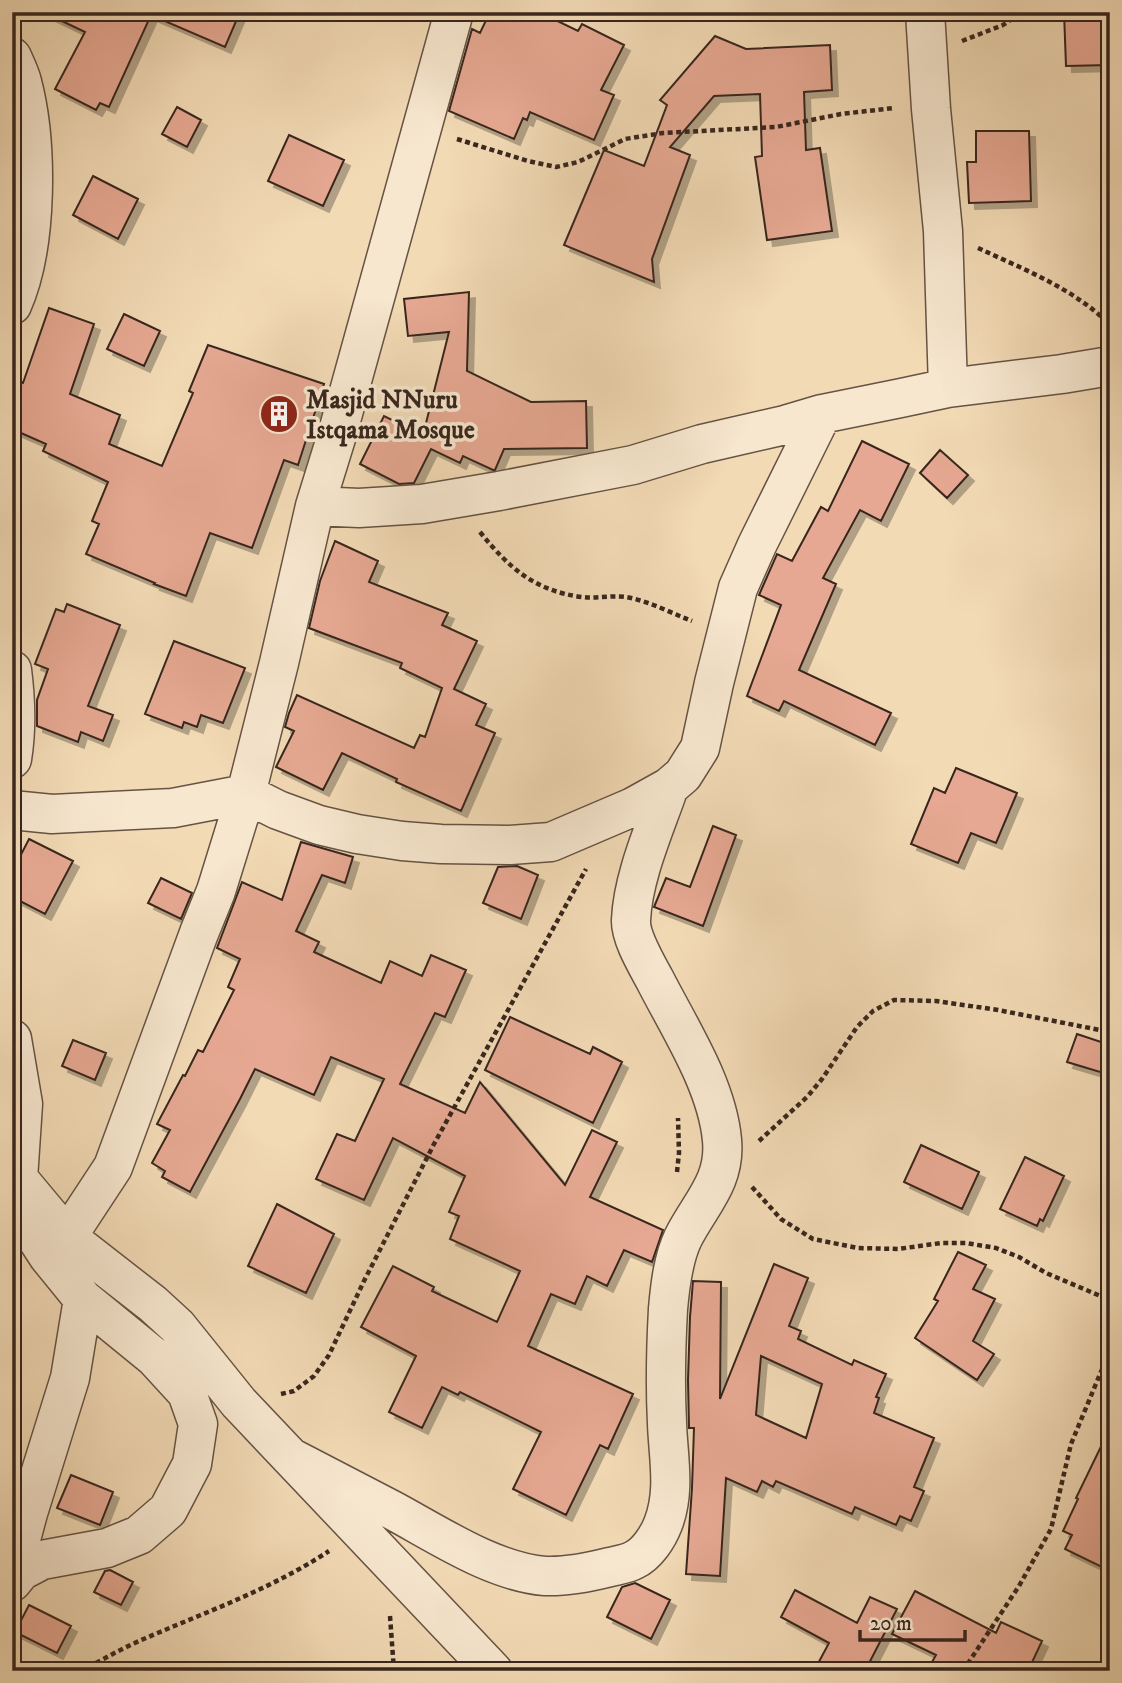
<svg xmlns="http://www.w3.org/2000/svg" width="1122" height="1683" viewBox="0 0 1122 1683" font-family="'IM FELL DW Pica',serif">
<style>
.building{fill:#e6a892;stroke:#38261e;stroke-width:2;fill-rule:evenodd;filter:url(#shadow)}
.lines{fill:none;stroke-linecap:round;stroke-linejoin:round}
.minor-casing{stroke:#665344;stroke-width:41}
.path{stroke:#38261e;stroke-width:4.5;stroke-dasharray:5 3.5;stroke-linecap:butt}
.minor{stroke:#f7e7cf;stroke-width:38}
.labels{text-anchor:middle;stroke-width:7;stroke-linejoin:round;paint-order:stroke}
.poi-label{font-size:26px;font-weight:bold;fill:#38261e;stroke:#f7e7cf;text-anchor:start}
</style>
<defs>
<filter id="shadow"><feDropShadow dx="6" dy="6" stdDeviation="0" flood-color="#0004"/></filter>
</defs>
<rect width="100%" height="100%" fill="#f2dab5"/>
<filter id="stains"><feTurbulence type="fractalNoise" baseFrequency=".00286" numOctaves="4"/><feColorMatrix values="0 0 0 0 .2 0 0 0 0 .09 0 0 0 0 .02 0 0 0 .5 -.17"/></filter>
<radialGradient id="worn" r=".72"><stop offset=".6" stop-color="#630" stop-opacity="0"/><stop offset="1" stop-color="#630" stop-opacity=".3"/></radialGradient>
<path class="building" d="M43 12H240L225 47 151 15 109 107 100 103 96 110 55 89 85 32Z
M490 12H539L578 31 582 24 624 45 601 90 614 95 594 140 530 112 527 120 523 118 514 139 449 111 472 29 480 33Z
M1064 12H1110V65L1066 66Z
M715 36 746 49 830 45 832 90 804 92 806 150 820 148 832 231 767 240 755 157 762 156 760 94 714 96 670 147 690 155 652 259 654 282 564 245 604 150 644 166 667 105 660 100Z
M177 107 201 120 187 147 162 134Z
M976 131H1029L1031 201 969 203 967 162H976Z
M289 135 344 160 323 206 268 181Z
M93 176 138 199 118 239 73 215Z
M469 292 467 371 531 402 586 401 587 448 504 449 495 470H493L463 456 460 463 431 449 414 483 399 484 360 464 384 416 423 435 449 332 408 336 404 299Z
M49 308 94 324 70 394 120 415 109 444 162 466 193 393 189 391 208 345 324 384 298 465 284 460 252 548 210 533 186 596 154 584 155 583 86 554 99 524 92 521 108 482 43 451 46 444 12 429V378L23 383Z
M124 314 160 331 144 366 107 349Z
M862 441 909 464 881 521 860 510 823 578 836 584 799 670 891 713 875 745 784 701 779 711 747 696 781 605 759 595 777 554 792 561 821 507 828 511Z
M940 450 968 475 947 498 920 473Z
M335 541 378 561 369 582 448 613 442 625 477 641 454 689 486 704 476 725 495 733 461 811 396 782 397 779 342 753 323 790 276 767 294 731 285 727 289 713 297 695 414 748 420 735 425 737 442 688 400 668 402 663 309 628 320 581Z
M67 604 120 625 88 706 113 715 103 741 81 732 78 742 37 726V700L48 669 35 664 56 609 64 612Z
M174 641 245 668 223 723 201 715 197 727 184 722 182 728 145 714Z
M956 768 1017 793 996 843 971 833 958 863 911 844 934 788 945 793Z
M713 826 736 835 703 926 654 907 666 878 690 887Z
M29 839 73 861 45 914 12 897V872Z
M301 842 353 857 345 883 322 875 296 931 319 942 314 952 381 983 390 961 422 976 431 955 466 970 445 1017 435 1013 400 1084 465 1113 480 1082 565 1185 592 1130 617 1142 590 1197 663 1230 652 1262 624 1250 607 1286 587 1276 575 1304 551 1294 528 1346 633 1394 608 1449 600 1445 566 1515 513 1489 541 1432 460 1392 458 1395 442 1387 422 1428 389 1412 416 1356 361 1327 393 1266 434 1287 432 1291 497 1322 520 1271 450 1239 459 1216 449 1212 465 1176 393 1138 364 1200 316 1179 337 1134 355 1141 384 1079 331 1057 314 1095 255 1069 240 1099 190 1192 162 1177 165 1171 152 1163 170 1130 157 1124 183 1075 185 1076 198 1050 203 1052 234 990 228 987 240 959 217 948 242 882 282 900Z
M517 866 538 875 521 919 483 903 498 867Z
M161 878 192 893 181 919 148 903Z
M510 1017 590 1054 593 1047 622 1062 593 1123 485 1070Z
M1077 1034 1110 1045V1075L1067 1062Z
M73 1040 106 1053 95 1080 62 1066Z
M921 1145 979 1172 962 1209 904 1182Z
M1025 1157 1064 1176 1043 1221 1040 1219 1037 1226 1000 1209Z
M277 1204 334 1234 306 1293 248 1266Z
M958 1252 986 1265 973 1289 995 1299 973 1341 994 1354 977 1380 915 1338 938 1301 934 1299Z
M774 1264 808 1278 789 1326 801 1331 798 1339 852 1365 854 1360 886 1374 876 1397 879 1398 874 1413 934 1438 914 1487 924 1491 911 1521 900 1516 896 1525 855 1507 852 1514 776 1481 773 1487 762 1481 757 1492 726 1478 720 1576 686 1574 692 1488 694 1428H689L688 1380 690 1317 693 1281 721 1282 720 1399ZM761 1356 822 1384 806 1438 756 1415Z
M1110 1428V1571L1065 1549 1072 1535 1063 1531 1078 1499 1076 1498Z
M71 1475 113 1492 100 1525 57 1508Z
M110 1570 133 1582 121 1605 94 1592 105 1571Z
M635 1583 670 1600 651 1639 607 1617 622 1587Z
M795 1590 857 1623 870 1597 897 1609 865 1671H814L829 1643 781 1617Z
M915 1591 996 1633 1001 1622 1042 1641 1028 1671H927L936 1655 892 1634Z
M29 1605 71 1626 57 1653 15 1632Z"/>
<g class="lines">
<defs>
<path id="minor" d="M925 12 931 109 943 231 948 388
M12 57C16 66 20 74 22 82 38 143 38 247 12 305
M315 506 359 508 422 504 499 491 633 465 702 444 785 425 822 414 901 398 948 388 1062 374 1110 366
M12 670C16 701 17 729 12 759
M12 810 52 814 173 808 246 794 278 810 319 825 357 834 402 841 441 844 510 845 551 842 633 807 669 787 683 775 700 748 714 683 738 588 757 545 822 414
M12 1039 23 1104 18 1179
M12 1171 67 1237 153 1304 177 1326 239 1403 493 1671
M67 1237 113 1167 199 933 216 891 246 794 279 663 315 506 337 435 454 12
M290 1457C324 1475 358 1492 392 1510 437 1534 493 1572 545 1576 567 1577 590 1572 610 1567 618 1565 627 1564 634 1560 647 1554 658 1537 663 1524 676 1491 668 1456 667 1423 665 1385 666 1346 668 1309 670 1286 673 1259 683 1238 700 1204 726 1182 722 1140 717 1085 680 1029 655 980 647 965 630 937 631 920 633 876 655 828 669 787
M12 1573 28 1513 70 1378 83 1299
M12 1582 21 1571 42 1560 107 1548 139 1535 168 1510 192 1464 198 1424 187 1393 154 1357 83 1299 48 1256 20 1213"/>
</defs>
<use href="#minor" class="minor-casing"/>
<path class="path" d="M962 41 1003 25 1022 12
M457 139 528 161 556 167 578 162 625 139 663 133 776 127 841 114 894 108
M978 248C1023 269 1075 289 1110 325
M480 532C509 568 535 591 582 597 596 599 611 595 626 597 649 601 671 613 692 621
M759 1141 807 1097 822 1079 857 1027 873 1011 894 1000 936 1001 998 1010 1110 1032
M677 1172 679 1153 678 1118
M752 1187 781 1219 813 1239 858 1248 898 1249 941 1243H966L996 1248 1019 1257 1046 1273 1110 1300
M281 1394 294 1391 314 1376 329 1355 364 1281 434 1144 586 869
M390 1616 394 1671
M81 1671C100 1661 119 1650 139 1641 203 1613 270 1590 329 1551
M963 1671 1019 1586 1051 1529 1071 1444 1110 1350"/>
<use href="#minor" class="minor"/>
</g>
<defs>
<symbol id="building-disc" viewBox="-11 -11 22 22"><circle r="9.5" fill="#8f2418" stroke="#f7e7cf"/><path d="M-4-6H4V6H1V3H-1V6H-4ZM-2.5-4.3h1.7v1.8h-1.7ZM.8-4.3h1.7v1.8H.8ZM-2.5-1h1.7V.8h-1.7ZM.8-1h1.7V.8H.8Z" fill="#fff"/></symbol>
</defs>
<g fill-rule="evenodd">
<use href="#building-disc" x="257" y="392" width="44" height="44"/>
</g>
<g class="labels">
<g class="poi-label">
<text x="306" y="408">Masjid NNuru<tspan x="306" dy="30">Istqama Mosque</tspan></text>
</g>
</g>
<rect width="1122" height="1683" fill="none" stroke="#f2dab5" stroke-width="42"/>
<rect x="14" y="14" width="1094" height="1655" fill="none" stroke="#38261e" stroke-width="3.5"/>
<rect x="21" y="21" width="1080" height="1641" fill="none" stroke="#38261e" stroke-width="2"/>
<path d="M860 1630v10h105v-10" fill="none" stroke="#38261e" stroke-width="3.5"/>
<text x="870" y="1630" font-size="21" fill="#38261e" stroke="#f7e7cf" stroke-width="5" paint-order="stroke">20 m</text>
<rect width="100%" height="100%" filter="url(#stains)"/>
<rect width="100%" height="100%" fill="url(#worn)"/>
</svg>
